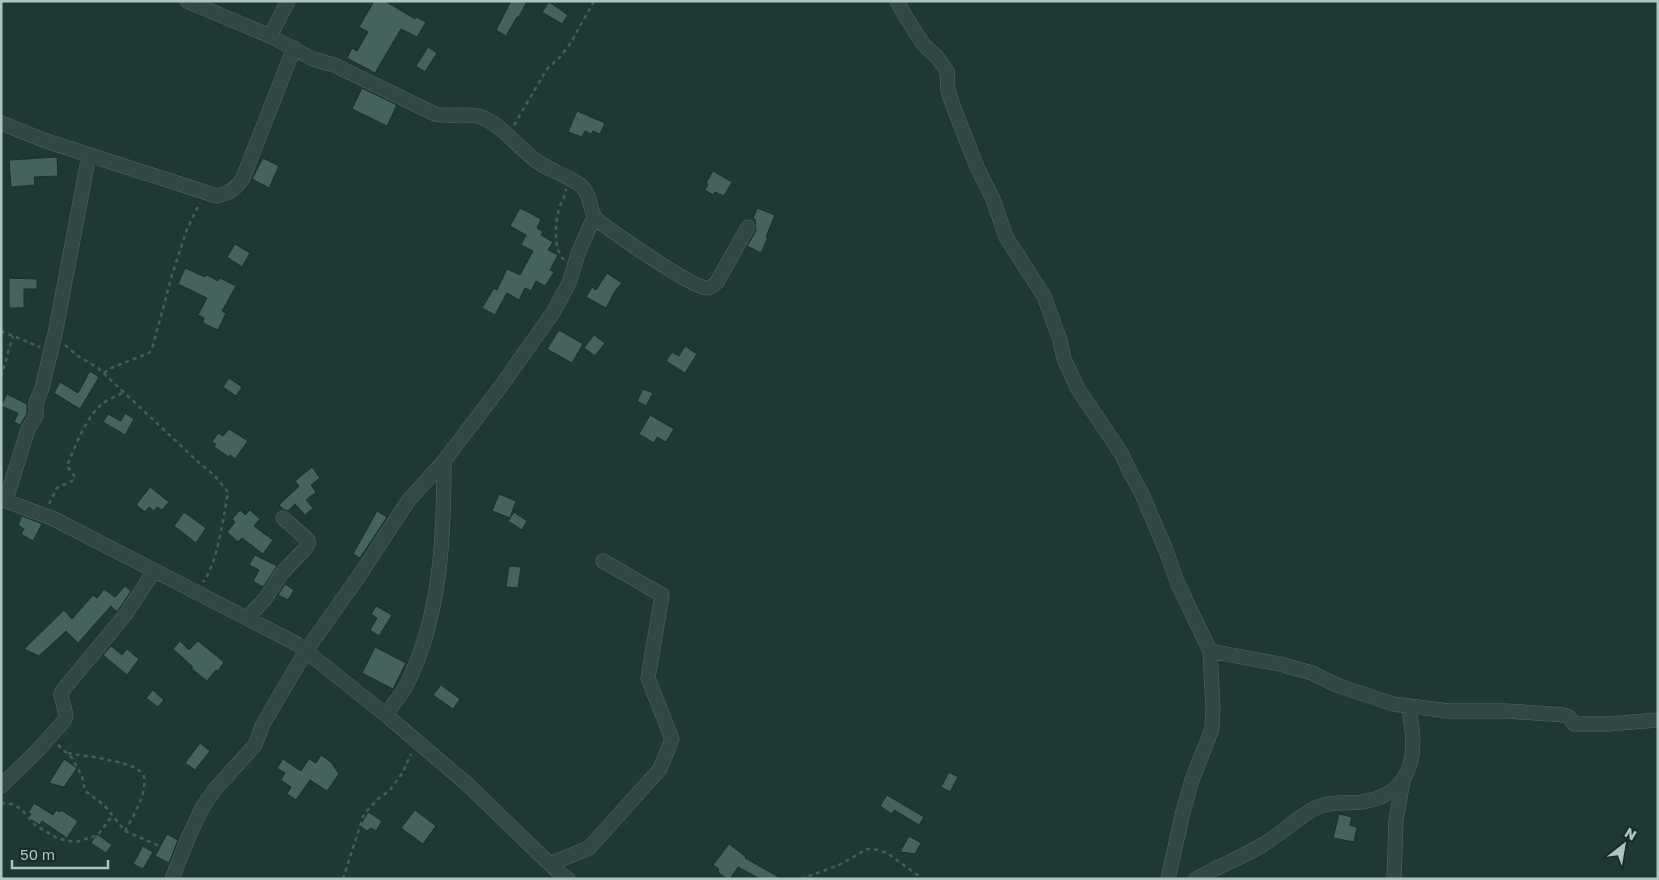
<svg xmlns="http://www.w3.org/2000/svg" width="1659" height="880" viewBox="0 0 1659 880" font-family="'Golos Text',sans-serif">
<style>
.building{fill:#45625d;stroke:#1b2f2c}
.lines{fill:none;stroke-linecap:round;stroke-linejoin:round}
.street-casing{stroke:#516663;stroke-width:15}
.path{stroke:#465d4f;stroke-width:2.5;stroke-dasharray:4 4;stroke-linecap:butt}
.street{stroke:#334845;stroke-width:14}
</style>
<rect width="100%" height="100%" fill="#203834"/>
<path class="building" d="M374 1H385L415 19 416 17 426 22 417 37 401 29 375 73 347 58 352 48 357 51 368 32 359 27Z
M511 1H527L519 17H517L506 36 496 30Z
M549 2 568 15 562 24 542 12Z
M428 47 437 53 425 72 416 66Z
M362 88 397 105 387 126 352 109Z
M577 111 605 123 600 134 593 131 591 134 585 131 582 137 568 132Z
M57 157 58 176 34 177 35 185 11 187 9 160Z
M263 158 279 166 269 188 252 179Z
M713 171 732 182 724 196 715 192 713 195 705 190 708 184 706 183Z
M520 208 541 219 537 228 543 232 541 235 553 242 548 250 558 255 550 270 554 272 545 286 536 281 531 291 525 288 519 300 507 293 495 315 482 308 494 288 497 290 507 269 520 275 533 251 521 245 526 235 510 226Z
M757 208 775 215 766 237H768L761 253 747 246 756 231 755 219H753Z
M235 244 250 253 242 267 227 257Z
M185 268 205 277 207 275 218 281 220 278 236 286 222 311 226 313 218 330 203 323 204 318 198 315 207 298 178 284Z
M607 273 622 283 615 291 606 308 586 297 592 287 596 290Z
M9 278 37 279V289H24V308H9Z
M559 330 583 344 572 363 547 349Z
M594 335 605 343 595 356 584 348Z
M685 346 697 354 685 373 666 361 672 352 679 356Z
M90 371 99 377 80 409 54 393 60 382 78 393Z
M229 378 242 387 236 396 223 387Z
M643 389 653 393 646 406 637 401Z
M7 394 27 404V414L20 425 14 422 18 413 1 406Z
M125 413 134 419 125 435 103 422 108 414 121 421Z
M650 415 674 429 666 442 657 437 654 443 639 434Z
M229 429 248 441 235 459 230 455 229 457 214 447 216 444 212 442 218 433 223 436Z
M312 467 320 478 311 485 316 492 306 500 313 508 305 515 295 504 288 511 283 509 279 505 299 486 295 481Z
M150 487 169 502 162 510 157 507 154 511 149 507 145 512 136 505Z
M499 494 516 501 510 518 492 511Z
M240 510 245 515 250 510 260 519 254 526 273 540 263 554 242 538 238 542 227 532 235 522 232 519Z
M377 511 387 517 360 558 353 554Z
M184 512 206 528 196 543 174 526Z
M514 512 527 521 522 530 508 521Z
M22 516 42 524 33 541 21 534 24 529 18 525Z
M255 555 277 566 263 587 253 581 259 570 249 565Z
M509 566 521 567 518 588 506 587Z
M285 584 294 590 288 600 278 595Z
M125 586 131 591 117 612 111 606 78 643 66 631 39 656 24 649 64 610 72 619 93 595 97 598 104 589 115 597Z
M376 606 392 615 379 636 370 630 377 618 371 614Z
M180 641 189 650 198 641 224 662 218 671 216 670 207 681 191 668 193 667 173 649Z
M111 646 122 655 127 649 139 659 127 675 103 655Z
M375 647 406 663 393 689 362 673Z
M441 685 460 699 453 709 433 695Z
M153 690 164 700 158 707 146 698Z
M200 743 210 751 195 770 185 763Z
M321 755 331 762 339 774 327 791 310 780 296 800 287 794 291 787 281 780 285 773 277 768 283 759 301 771 309 759 316 763Z
M64 759 77 768 64 787 49 783Z
M949 772 958 777 950 792 941 787Z
M887 795 924 817 919 825 894 810 892 814 880 806Z
M34 803 53 815 56 810 60 812 61 810 78 821 67 838 42 821 40 825 28 818 31 814 28 813Z
M415 810 436 826 423 844 401 828Z
M368 812 382 821 376 831 371 828 367 831 360 826Z
M1339 814 1352 817 1350 825 1357 827 1354 842 1333 838Z
M97 834 112 845 106 853 91 843Z
M167 834 178 840 169 863 155 856Z
M909 836 921 843 915 854 900 852Z
M729 844 746 857 745 858 782 879H760L738 867 730 879H727L718 872 719 869 713 865Z
M143 846 153 852 143 869 133 864Z"/>
<g class="lines">
<defs>
<path id="street" d="M187 1 270 36 313 59 334 65 435 114C448 117 470 113 481 117 504 126 518 148 538 162 551 172 574 177 584 189 592 198 589 212 597 220 613 232 692 288 707 288 711 288 714 285 717 282L748 227
M897 1 907 19 923 44 937 57 947 71 948 90 953 106 977 167 993 199 1006 237 1044 296 1060 340 1064 359 1078 389 1121 453 1131 474 1142 494 1165 548 1178 584 1210 651 1213 708 1212 729 1192 780 1183 812 1168 879
M270 36 288 1
M1 123 46 141 217 196C229 193 236 189 243 178L294 48
M1 499 54 519 297 644 386 715 467 784 557 871 568 879
M6 500 28 429 36 416V403L42 388 56 329 89 155
M247 618 265 599 282 573 305 549 308 544V540L283 518
M1210 651 1280 664 1312 673 1339 686 1393 704 1449 711H1506L1564 715 1569 717 1574 724H1608L1658 720
M386 715C392 705 401 696 406 686 441 617 444 538 444 461
M1 786 36 752 64 721 66 715 61 695 62 691 126 614 154 571
M550 864 589 848 660 769 672 739 648 678 662 595 603 561
M172 879 188 838 202 808 216 788 255 745 263 724 306 651 361 573 408 501 444 461 504 382 554 311 569 283 579 251 594 217
M1196 879C1218 866 1243 857 1264 844 1281 834 1301 814 1318 807 1334 800 1350 805 1367 801 1416 791 1418 748 1408 707
M1394 879 1396 820 1403 781"/>
</defs>
<use href="#street" class="street-casing"/>
<path class="path" d="M514 125 547 69 560 57 570 44 594 1
M564 260C553 248 555 224 559 209 561 202 565 197 566 189
M1 331 40 347
M65 345 78 356 98 368 196 460 214 475 228 492C224 514 217 566 203 582
M104 373 111 368 149 353 152 349 172 275 187 229 200 203
M1 377 13 336
M49 504 57 488 74 480 75 477 67 466C76 445 85 418 103 403 109 399 117 396 124 392
M58 745 72 758 82 776 85 791 104 805 125 831 171 851
M68 753C81 756 141 761 144 777 147 795 133 816 125 831
M1 803 12 804 21 809 36 826 59 839 76 842 98 835 112 816
M343 879 364 814 378 799 390 790 403 772 411 754
M801 879 839 865 867 849H874L887 853 923 879"/>
<use href="#street" class="street"/>
</g>
<rect width="1659" height="880" fill="none" stroke="#adc5c2" stroke-width="5"/>
<g transform="translate(1624 845) rotate(31)" stroke="#192d2a" stroke-width="4" paint-order="stroke">
<path d="M0-4L9 19L0 12L-9 19Z" fill="#adc5c2"/>
<text y="-8" font-size="14" font-weight="bold" text-anchor="middle" fill="#adc5c2">N</text>
</g>
<path d="M12 860v8h96v-8" fill="none" stroke="#adc5c2" stroke-width="2.5"/>
<text x="20" y="860" font-size="15" fill="#adc5c2" stroke="#192d2a" stroke-width="4" paint-order="stroke">50 m</text>
</svg>
